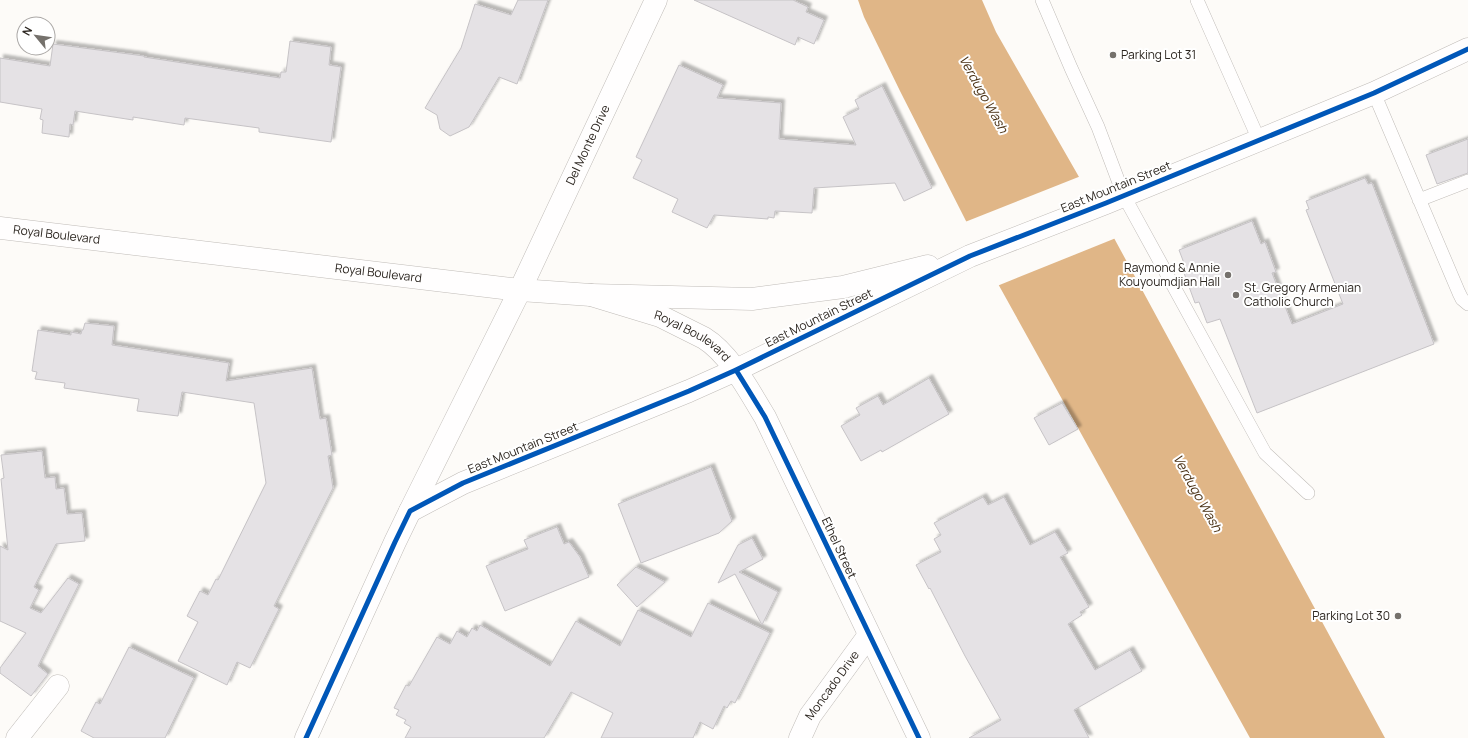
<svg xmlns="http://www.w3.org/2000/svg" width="1468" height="738" viewBox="0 0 1468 738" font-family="Manrope,sans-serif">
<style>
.water{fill:#e0b687}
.pier{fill:#fdfbf8}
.building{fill:#e5e2e5;stroke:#c6c3c6;filter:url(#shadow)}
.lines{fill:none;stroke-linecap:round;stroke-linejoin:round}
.service-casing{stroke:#c0bcb8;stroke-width:14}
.minor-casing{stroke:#c0bcb8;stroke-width:23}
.tertiary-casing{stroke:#c0bcb8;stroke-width:23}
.service{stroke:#fffefe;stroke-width:13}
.minor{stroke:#fffefe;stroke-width:22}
.tertiary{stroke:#fffefe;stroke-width:22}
.cycleway-casing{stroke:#fff;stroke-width:8}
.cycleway{stroke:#0057b8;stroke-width:5}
.poi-dot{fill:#75716c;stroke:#fff;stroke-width:1.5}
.labels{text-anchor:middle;stroke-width:4;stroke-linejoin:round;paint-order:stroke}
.poi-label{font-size:12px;fill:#2c2620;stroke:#fff;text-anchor:start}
.street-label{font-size:12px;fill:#2c2620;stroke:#fff}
.water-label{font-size:13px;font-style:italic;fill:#4a3114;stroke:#fff}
</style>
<defs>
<filter id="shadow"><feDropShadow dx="3.5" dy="-3.5" stdDeviation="1" flood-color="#0004"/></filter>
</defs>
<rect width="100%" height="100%" fill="#fdfbf8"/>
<path class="water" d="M858 0H982L996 32 1114 238 1385 738H1250L997 282 900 91 864 17Z"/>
<path class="pier" d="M1081 176 1116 238 997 286 965 222Z"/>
<path class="building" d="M518 0H548L517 84 499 77 469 127 450 136 440 129 437 115 425 108 461 48 475 4 511 15Z
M694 0H793L808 7 806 12 824 20 814 44 798 37 795 45Z
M290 41 331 47 329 65 341 67 331 142 259 132V128L185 118 184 125 133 117V120L75 111 73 125 70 124 69 137 42 133 43 120 40 119 42 109 0 102V58L50 66 53 44 144 56V57L280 78 281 72H286Z
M679 65 723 85 717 98 781 103 779 139 856 145 843 117 859 109 855 100 882 86 932 188 904 201 895 183 814 188 812 213 775 211 774 218 768 217V219L714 215 707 228 672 212 678 199 633 178 642 160 636 157Z
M1468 139V173L1437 184 1426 155Z
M1365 178 1368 184 1372 183 1434 344 1257 413 1220 319 1207 323 1199 302 1195 303 1184 273 1187 271 1179 250 1252 221 1261 244 1265 242 1276 272 1272 273 1292 324 1343 304 1306 210 1309 209 1306 201Z
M85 323 114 326 112 345 229 363 226 381 312 368 320 419 326 418 332 455 328 456 333 488 274 606 279 609 250 668 237 662 227 685 178 661 198 622 187 616 200 591 208 595 216 579 218 580 266 483 254 403 182 392 178 416 137 411 139 399 64 388 65 383 35 379 37 372 32 371 38 330 71 335V332L81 334 82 330H83Z
M929 378 949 414 882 452 881 450 861 461 841 426 860 415 856 408 878 396 883 405Z
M1062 403 1078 429 1049 445 1034 418Z
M42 451 45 478 55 477 56 489 64 488 67 514 82 513 85 541 56 544 34 587 39 590 30 608 41 613 68 578 79 584 38 666 48 674 31 696 0 673V668L26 633 0 621V546L8 550 1 479 4 478 1 455Z
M711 467 732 521 719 533 641 563 618 504Z
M983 497 988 505 1004 497 1030 545 1055 532 1068 553 1060 557 1089 607 1080 612 1082 615 1068 624 1095 670 1130 650 1142 671 1074 710 1089 738H969L1001 720 965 656 930 588 929 589 916 565 941 552 934 539 941 535 934 523Z
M557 527 564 544 569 542 580 557 589 577 505 611 486 566 528 549 524 540Z
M752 538 763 559 739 572 778 592 762 625 735 574 718 583 738 545Z
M636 567 665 582 637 607 617 585Z
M708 603 770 633 735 703 731 701 727 708 724 706 713 729 700 722 693 738H601L613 713 571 692 544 738H405L411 727 404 723 406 720 396 715 399 710 394 708 406 685 409 686 437 637 450 644 457 631 467 637 472 628 477 631 480 625 550 666 576 621 620 646 638 610 691 637Z
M129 647 194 678 165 738H94L81 731 96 702 100 704Z"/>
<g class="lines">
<defs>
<path id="service" d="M1042 0 1071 68 1098 127 1124 196 1265 453 1308 493
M1197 0 1259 140
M1374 93 1459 293 1462 299 1468 304
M1419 200 1468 181"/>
<g id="minor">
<path id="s1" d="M0 228 520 290 591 295 660 316 704 338C730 354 749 391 765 417L919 738"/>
<path id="s2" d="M410 511 520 290 656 0"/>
<path d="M17 738 58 686"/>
<path id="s3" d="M800 738 810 716 869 635"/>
</g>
<path id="tertiary" d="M591 295 752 299 843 287 928 266
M306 738 395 542 410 511 463 483 689 391 736 370 970 256 1106 203 1374 93 1468 49"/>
</defs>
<use href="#service" class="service-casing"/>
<use href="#minor" class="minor-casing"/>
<use href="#tertiary" class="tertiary-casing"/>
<use href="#service" class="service"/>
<use href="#minor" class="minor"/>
<use href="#tertiary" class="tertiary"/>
<defs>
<path id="cycleway" d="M736 370 765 417 919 738
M306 738 395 542 410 511 463 483 689 391 736 370 970 256 1106 203 1374 93 1468 49"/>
</defs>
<use href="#cycleway" class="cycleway-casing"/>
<use href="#cycleway" class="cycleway"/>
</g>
<g class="poi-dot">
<circle cx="1113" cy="55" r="4"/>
<circle cx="1228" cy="275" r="4"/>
<circle cx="1236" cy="295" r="4"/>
<circle cx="1398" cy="616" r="4"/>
</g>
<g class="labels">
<g class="poi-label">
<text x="1121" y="59">Parking Lot 31</text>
<text x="1220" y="272" text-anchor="end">Raymond &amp; Annie<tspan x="1220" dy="14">Kouyoumdjian Hall</tspan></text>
<text x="1244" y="292">St. Gregory Armenian<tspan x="1244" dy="14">Catholic Church</tspan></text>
<text x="1390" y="620" text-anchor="end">Parking Lot 30</text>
</g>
<g class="street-label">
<text dy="4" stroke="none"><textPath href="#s2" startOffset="407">Del Monte Drive</textPath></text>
<text transform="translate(1116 187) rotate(-22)" y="4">East Mountain Street</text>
<text dy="4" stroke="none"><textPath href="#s1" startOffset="57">Royal Boulevard</textPath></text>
<text dy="4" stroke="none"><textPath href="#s1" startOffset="381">Royal Boulevard</textPath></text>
<text transform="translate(819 318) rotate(-26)" y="4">East Mountain Street</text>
<text dy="4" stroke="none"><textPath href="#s1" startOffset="705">Royal Boulevard</textPath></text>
<text transform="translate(523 448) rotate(-22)" y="4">East Mountain Street</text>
<text transform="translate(839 548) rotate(65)" y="4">Ethel Street</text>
<text dy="4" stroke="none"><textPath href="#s3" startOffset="62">Moncado Drive</textPath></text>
</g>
<g class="water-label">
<text transform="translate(984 94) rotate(61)" y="5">Verdugo Wash</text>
<text transform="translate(1198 493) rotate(61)" y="5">Verdugo Wash</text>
</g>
</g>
<g transform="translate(36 36) rotate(299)"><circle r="19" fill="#ffffff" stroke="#aba8a6"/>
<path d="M0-3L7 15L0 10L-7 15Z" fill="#75716c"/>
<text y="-6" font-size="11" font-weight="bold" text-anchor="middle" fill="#2c2620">N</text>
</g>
</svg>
